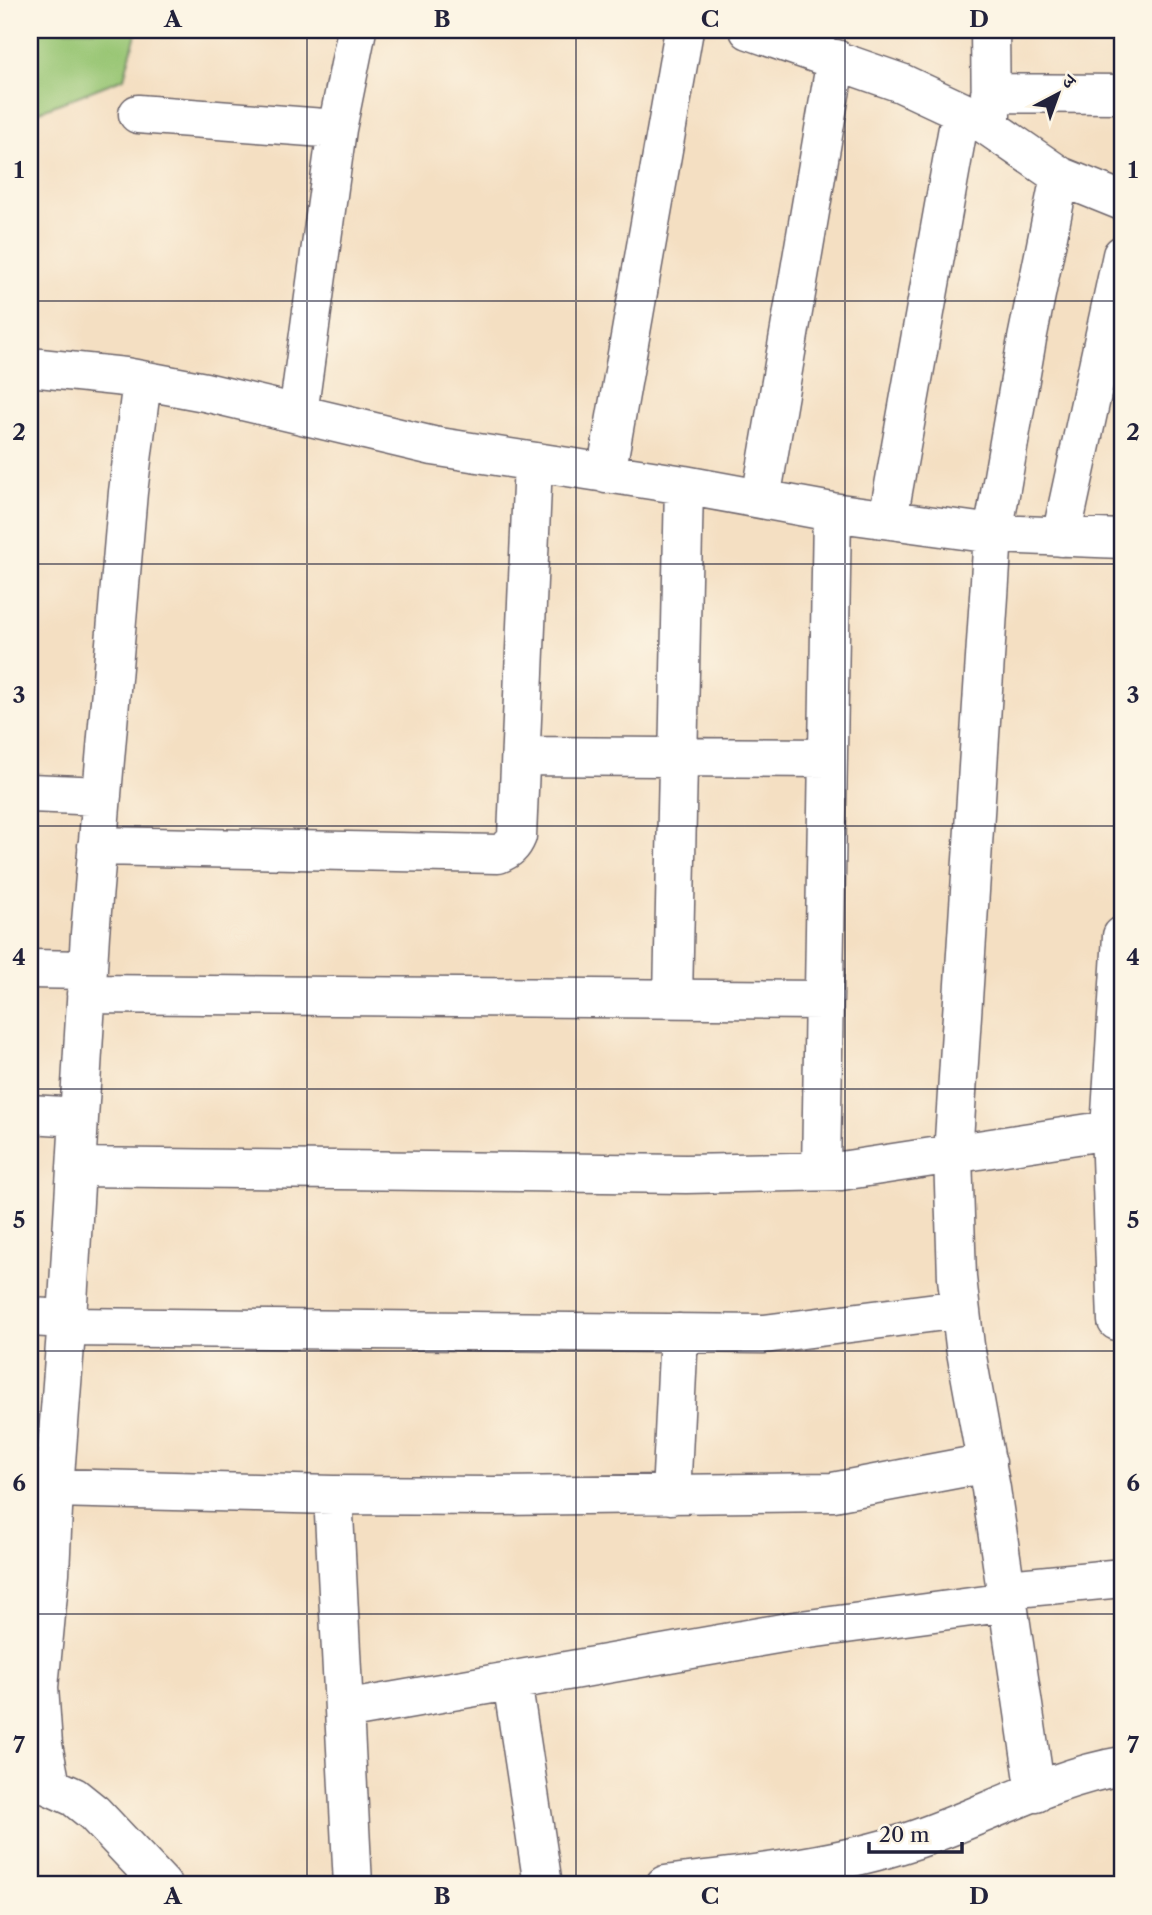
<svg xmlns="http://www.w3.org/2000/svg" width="1152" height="1915" viewBox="0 0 1152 1915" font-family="'Libre Caslon Text','Noto Serif Devanagari',serif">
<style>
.green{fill:#99c674;stroke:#5e7458;stroke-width:2}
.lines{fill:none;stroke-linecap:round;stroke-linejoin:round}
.minor-casing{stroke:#6c646a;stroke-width:41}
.minor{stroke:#fff;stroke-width:38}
.grid{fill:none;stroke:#22223b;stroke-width:2;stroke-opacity:0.55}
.neatline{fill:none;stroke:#22223b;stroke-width:2.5}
.grid-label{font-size:23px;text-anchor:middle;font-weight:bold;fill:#22223b}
</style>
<rect width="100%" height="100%" fill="#fcf5e5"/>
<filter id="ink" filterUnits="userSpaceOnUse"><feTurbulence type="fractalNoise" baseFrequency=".0143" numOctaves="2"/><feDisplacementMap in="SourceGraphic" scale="14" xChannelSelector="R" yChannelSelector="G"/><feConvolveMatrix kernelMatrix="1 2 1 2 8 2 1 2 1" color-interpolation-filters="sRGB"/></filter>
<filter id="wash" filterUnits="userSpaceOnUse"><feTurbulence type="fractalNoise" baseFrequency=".00686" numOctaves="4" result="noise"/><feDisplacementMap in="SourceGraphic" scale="28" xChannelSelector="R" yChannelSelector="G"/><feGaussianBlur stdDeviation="1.57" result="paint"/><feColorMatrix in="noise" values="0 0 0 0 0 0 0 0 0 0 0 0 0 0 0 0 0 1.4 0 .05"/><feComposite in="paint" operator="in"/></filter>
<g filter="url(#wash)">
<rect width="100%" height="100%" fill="#f4dfc2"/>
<path class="green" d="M30 30H137L124 78 30 115Z"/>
</g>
<g filter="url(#ink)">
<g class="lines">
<defs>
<path id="minor" d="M749 30 901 83 976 118 1060 176 1122 201
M990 30 991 119
M990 93 1122 94
M138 114 337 129
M30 367 125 377 205 392 433 446 684 485 832 512 993 534 1122 539
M298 414 337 129 357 30
M606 474 684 30
M761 499 836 59
M888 519 961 111
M1061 537 1122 255
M521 756 828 758
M30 793 102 796
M97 846 498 854C508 850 513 846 517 836L533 463
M30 969 88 970
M86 994 823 1000
M673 998 684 485
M30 1114 79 1117
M76 1167 686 1174 841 1171 1122 1128
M821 1171 832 512
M30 1317 67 1319
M1117 1321 1110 1130 1122 936
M66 1327 764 1334 960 1309
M30 1485 54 1488 333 1495 492 1496 833 1492 987 1463
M333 1495 353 1885
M671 1495 679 1333
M1006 1589 1122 1578
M512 1681 543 1885
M344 1710 794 1631 1008 1602
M30 1777 74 1797 94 1813 162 1885
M51 1786 43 1745 39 1687 50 1573 54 1488 67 1319 90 934 128 492 142 381
M1036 1793 991 1489 965 1346 957 1278 953 1155 993 534 1027 339 1060 176
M665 1885C747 1875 832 1867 911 1841 981 1818 1050 1778 1122 1766"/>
</defs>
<use href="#minor" class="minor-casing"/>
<use href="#minor" class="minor"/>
</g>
</g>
<path class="grid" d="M307 30V1885M576 30V1885M845 30V1885M30 301H1122M30 564H1122M30 826H1122M30 1089H1122M30 1351H1122M30 1614H1122"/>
<rect width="1152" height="1915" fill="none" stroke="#fcf5e5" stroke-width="77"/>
<g transform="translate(1058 94) rotate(41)" stroke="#fcf5e5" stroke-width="5" paint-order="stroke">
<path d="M0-5L12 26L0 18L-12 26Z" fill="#22223b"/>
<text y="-10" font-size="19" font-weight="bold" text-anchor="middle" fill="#22223b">उ</text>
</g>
<path d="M869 1842v10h93v-10" fill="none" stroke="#22223b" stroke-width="3.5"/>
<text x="879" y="1842" font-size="21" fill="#22223b" stroke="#fcf5e5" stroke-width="5" paint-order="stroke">20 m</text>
<rect x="38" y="38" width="1076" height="1838" class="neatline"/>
<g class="grid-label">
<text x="173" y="27">A</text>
<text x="442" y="27">B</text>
<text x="710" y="27">C</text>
<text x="979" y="27">D</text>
<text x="19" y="178">1</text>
<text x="1133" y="178">1</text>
<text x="19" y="440">2</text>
<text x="1133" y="440">2</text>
<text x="19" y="703">3</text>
<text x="1133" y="703">3</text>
<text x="19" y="965">4</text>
<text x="1133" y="965">4</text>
<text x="19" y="1228">5</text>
<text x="1133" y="1228">5</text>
<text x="19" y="1491">6</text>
<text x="1133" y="1491">6</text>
<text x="19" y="1753">7</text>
<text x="1133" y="1753">7</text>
<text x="173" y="1904">A</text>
<text x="442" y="1904">B</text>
<text x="710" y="1904">C</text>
<text x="979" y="1904">D</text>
</g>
</svg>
